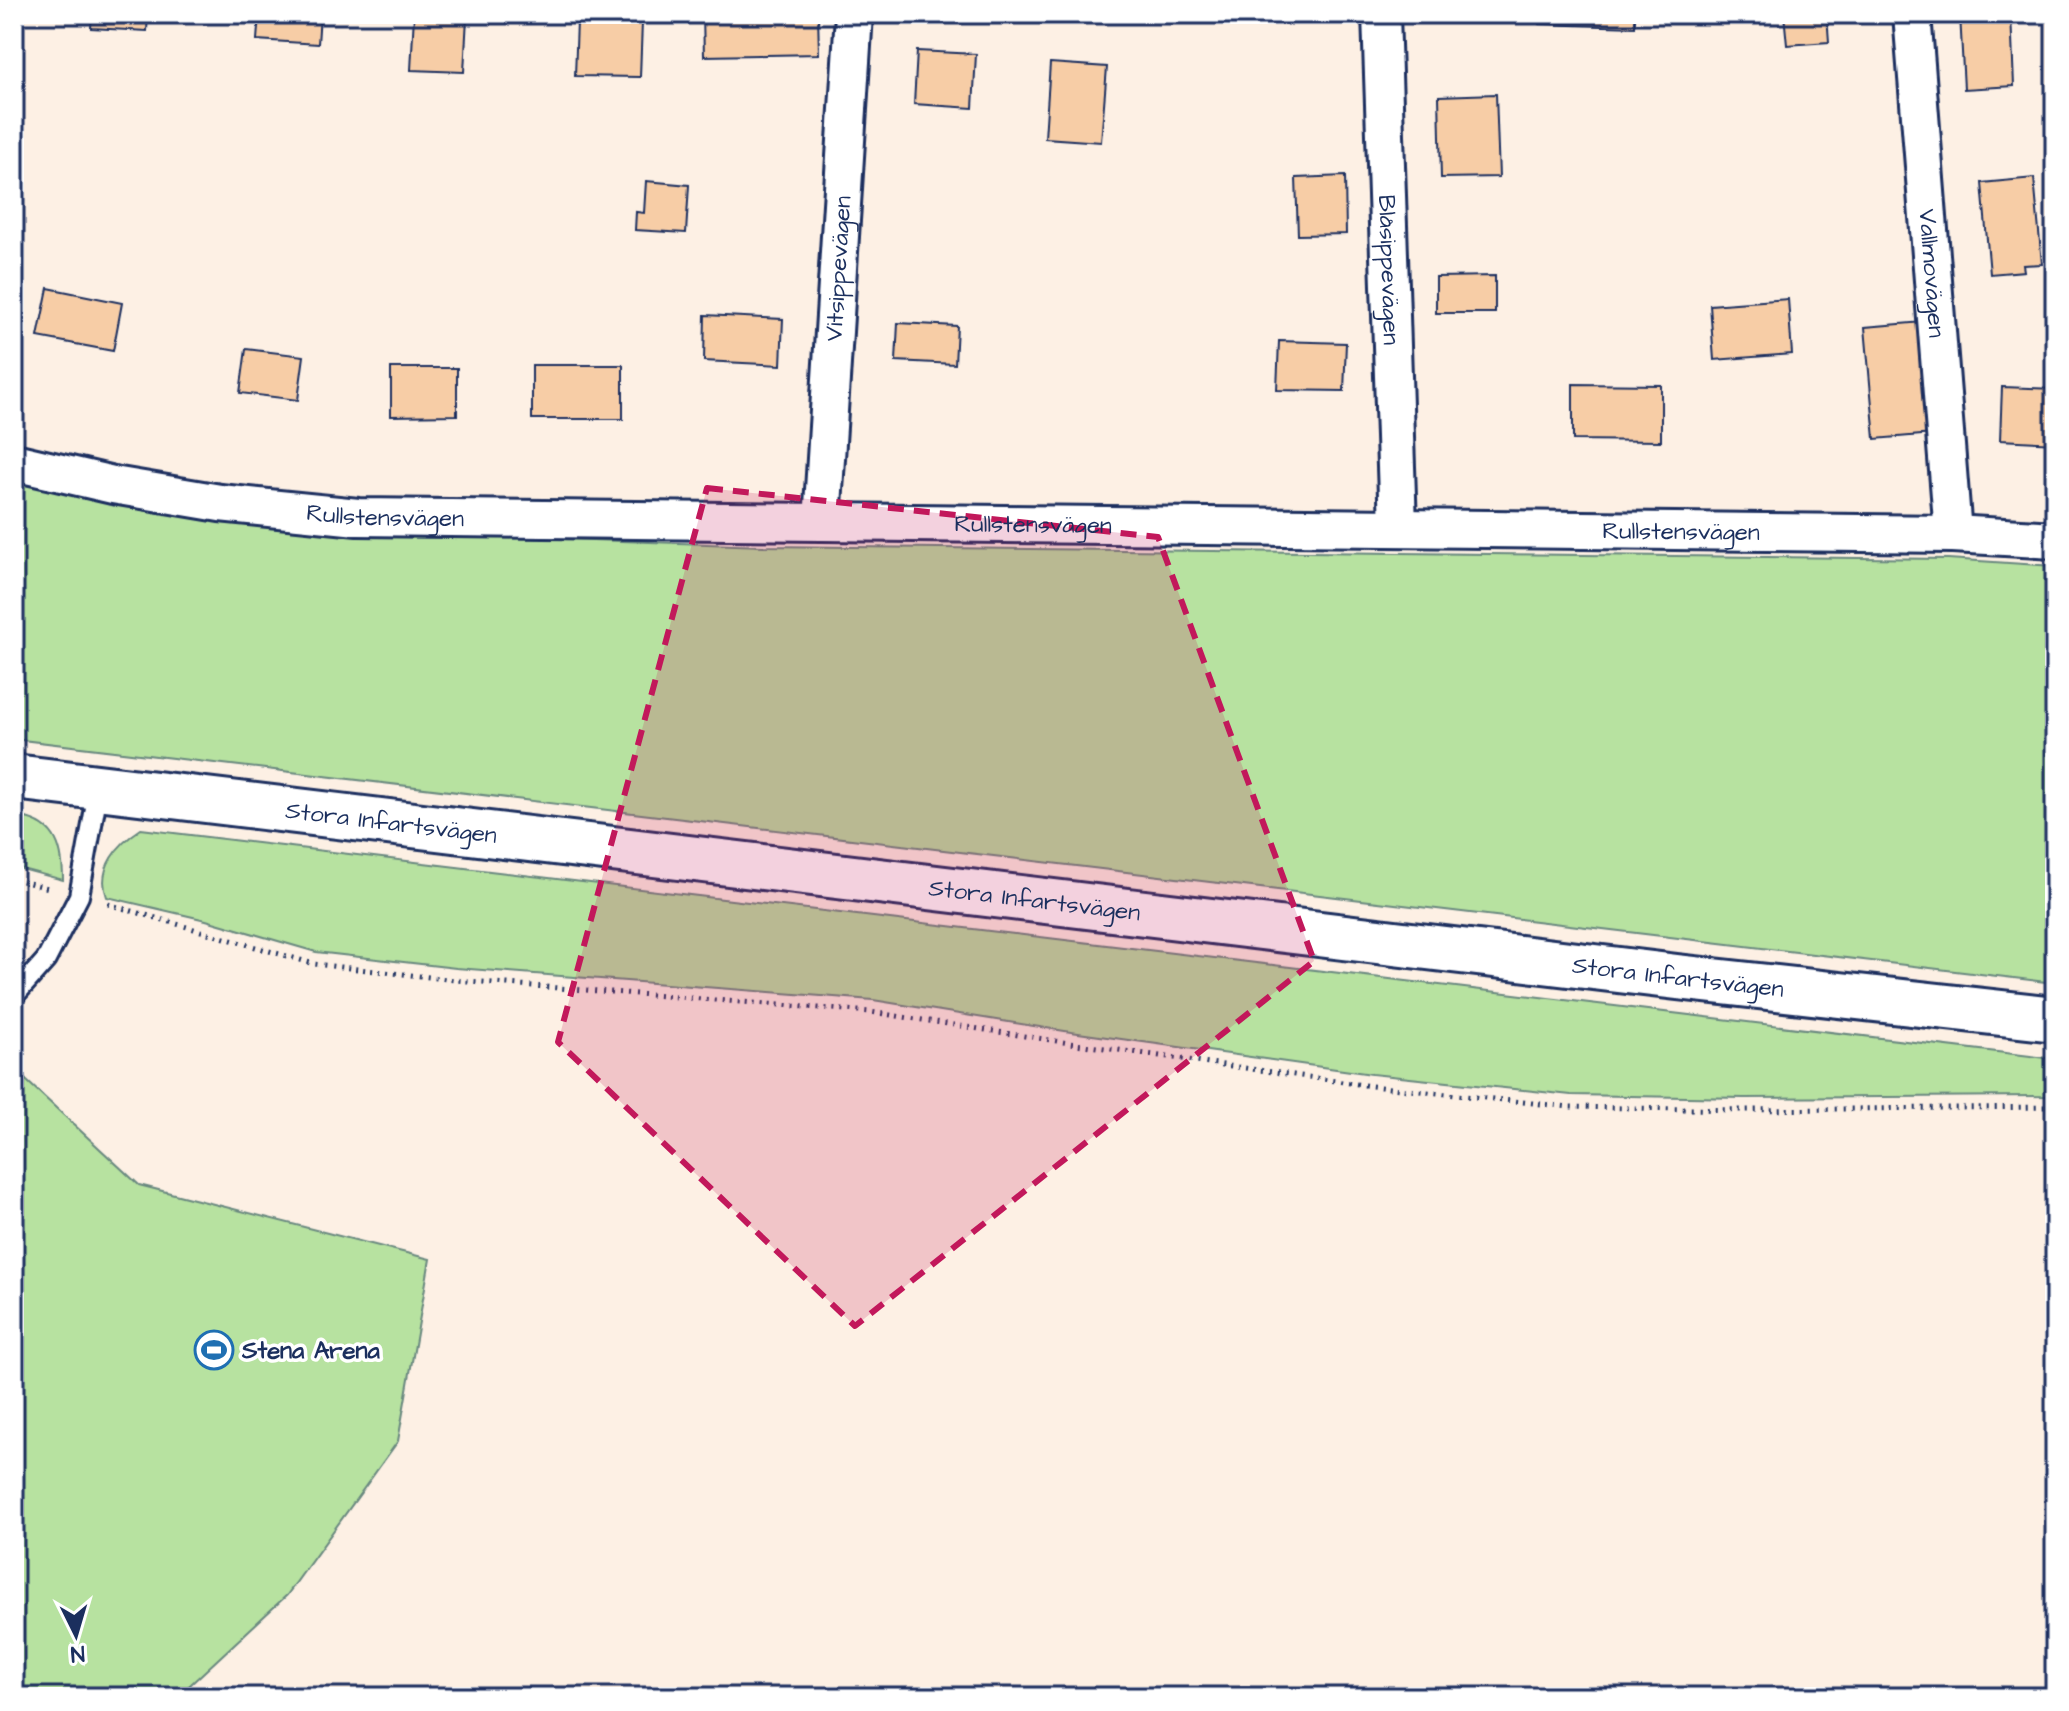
<svg xmlns="http://www.w3.org/2000/svg" width="2069" height="1711" viewBox="0 0 2069 1711" font-family="'Architects Daughter',sans-serif">
<style>
.green{fill:#b7e2a0;stroke:#69887f;stroke-width:2}
.building{fill:#f7cda6;stroke:#1b2f5e;stroke-width:2}
.lines{fill:none;stroke-linecap:round;stroke-linejoin:round}
.lane-casing{stroke:#1b2f5e;stroke-width:24}
.street-casing{stroke:#1b2f5e;stroke-width:42}
.secondary-casing{stroke:#1b2f5e;stroke-width:50}
.path{stroke:#1b2f5e;stroke-width:5;stroke-dasharray:2 6;stroke-linecap:butt}
.lane{stroke:#fff;stroke-width:18}
.street{stroke:#fff;stroke-width:36}
.secondary{stroke:#fff;stroke-width:44}
.marked{fill:#c2185b;fill-opacity:0.2;stroke:#c2185b;stroke-width:6;stroke-dasharray:16 10;stroke-linejoin:round}
.labels{text-anchor:middle;stroke-width:7;stroke-linejoin:round;paint-order:stroke}
.street-label{font-size:24px;fill:#1b2f5e;stroke:#fff}
.poi-label{font-size:24px;font-weight:bold;fill:#1b2f5e;stroke:#fff;text-anchor:start}
</style>
<rect width="100%" height="100%" fill="#fdf0e4"/>
<filter id="ink" filterUnits="userSpaceOnUse"><feTurbulence type="fractalNoise" baseFrequency=".0125" numOctaves="2"/><feDisplacementMap in="SourceGraphic" scale="16" xChannelSelector="R" yChannelSelector="G"/><feConvolveMatrix kernelMatrix="1 2 1 2 8 2 1 2 1" color-interpolation-filters="sRGB"/></filter>
<g filter="url(#ink)">
<path class="green" d="M14 477 337 531 764 546 1948 559 2055 566V983L14 739Z
M14 816C54 820 63 844 63 880L14 867Z
M141 829 2055 1059V1096L1744 1098 1571 1095 1372 1074 1071 1032 873 1000 456 968 316 952 206 920 107 897C96 868 118 844 141 829Z
M14 1069 139 1185 430 1259 398 1441 287 1595 177 1697H14Z"/>
<path class="building" d="M92 14H148L147 31 91 28Z
M259 14H320L318 44 257 40Z
M703 14H818L819 54 704 56Z
M1539 14H1635V27L1539 24Z
M1784 14H1827L1829 42 1787 45Z
M1960 14H2011L2014 86 1964 89Z
M414 15 467 17 464 72 411 70Z
M577 21 642 22 640 77 575 76Z
M917 51 976 54 973 108 914 104Z
M1050 63 1107 67 1101 142 1045 138Z
M1496 94 1499 177 1441 178 1439 96Z
M1345 176 1346 234 1298 235 1296 178Z
M2034 178 2042 264 2023 265 2024 271 1990 274 1982 183Z
M646 181 689 185 686 233 635 230 636 212 644 213Z
M1495 276V313H1436V277Z
M48 288 122 303 113 351 38 337Z
M1788 299 1792 354 1714 360 1710 305Z
M705 315 783 319 781 365 704 361Z
M1923 322 1933 434 1875 439 1865 327Z
M898 323 957 326 955 364 896 361Z
M1279 341 1346 343 1344 391 1277 390Z
M246 349 304 356 298 400 240 393Z
M532 365H623V419H532Z
M391 368H457V415L391 416Z
M1573 384 1661 385V441L1573 440Z
M2002 387 2055 389V443L2000 440Z"/>
<g class="lines">
<defs>
<path id="lane" d="M14 996 46 960 79 896 99 786"/>
<g id="street">
<path id="s1" d="M1381 14 1398 527"/>
<path id="s2" d="M1912 14 1953 534"/>
<path id="s3" d="M14 462 113 485 220 503 358 517 1953 534 2055 540"/>
<path id="s4" d="M822 522 854 14"/>
</g>
<g id="secondary">
<path id="s5" d="M14 777 1677 977 2055 1019"/>
</g>
</defs>
<use href="#lane" class="lane-casing"/>
<use href="#street" class="street-casing"/>
<use href="#secondary" class="secondary-casing"/>
<path class="path" d="M14 879 52 889
M108 904 314 964 455 980 871 1012 1069 1043 1371 1086 1570 1107 1744 1110 2055 1107"/>
<use href="#lane" class="lane"/>
<use href="#street" class="street"/>
<use href="#secondary" class="secondary"/>
</g>
</g>
<path class="marked" d="M707 488 1158 537 1314 961 855 1326 558 1042Z"/>
<defs>
<symbol id="stadium-ring" viewBox="-11 -11 22 22"><circle r="9.5" fill="#fff" stroke="#1f6fb2" stroke-width="1.5"/><path d="M0-5a6.5 5 0 1 0 0 10a6.5 5 0 1 0 0-10ZM-3.5-1.8h7v3.6h-7Z" fill="#1f6fb2"/></symbol>
</defs>
<g fill-rule="evenodd">
<use href="#stadium-ring" x="192" y="1328" width="44" height="44"/>
</g>
<g class="labels">
<g class="street-label">
<text dy="8" stroke="none"><textPath href="#s4" startOffset="254">Vitsippevägen</textPath></text>
<text dy="8" stroke="none"><textPath href="#s1" startOffset="256">Blåsippevägen</textPath></text>
<text dy="8" stroke="none"><textPath href="#s2" startOffset="260">Vallmovägen</textPath></text>
<text dy="8" stroke="none"><textPath href="#s3" startOffset="376">Rullstensvägen</textPath></text>
<text dy="8" stroke="none"><textPath href="#s3" startOffset="1024">Rullstensvägen</textPath></text>
<text dy="8" stroke="none"><textPath href="#s3" startOffset="1672">Rullstensvägen</textPath></text>
<text dy="8" stroke="none"><textPath href="#s5" startOffset="380">Stora Infartsvägen</textPath></text>
<text dy="8" stroke="none"><textPath href="#s5" startOffset="1028">Stora Infartsvägen</textPath></text>
<text dy="8" stroke="none"><textPath href="#s5" startOffset="1676">Stora Infartsvägen</textPath></text>
</g>
<g class="poi-label">
<text x="242" y="1358">Stena Arena</text>
</g>
</g>
<rect width="2069" height="1711" fill="none" stroke="#fff" stroke-width="48"/>
<rect x="24" y="24" width="2021" height="1663" fill="none" stroke="#1b2f5e" stroke-width="3" filter="url(#ink)"/>
<g transform="translate(76 1635) rotate(175)" stroke="#ffffff" stroke-width="6" paint-order="stroke">
<path d="M0-6L14 30L0 20L-14 30Z" fill="#1b2f5e"/>
<text y="-12" font-size="22" font-weight="bold" text-anchor="middle" fill="#1b2f5e">N</text>
</g>
</svg>
